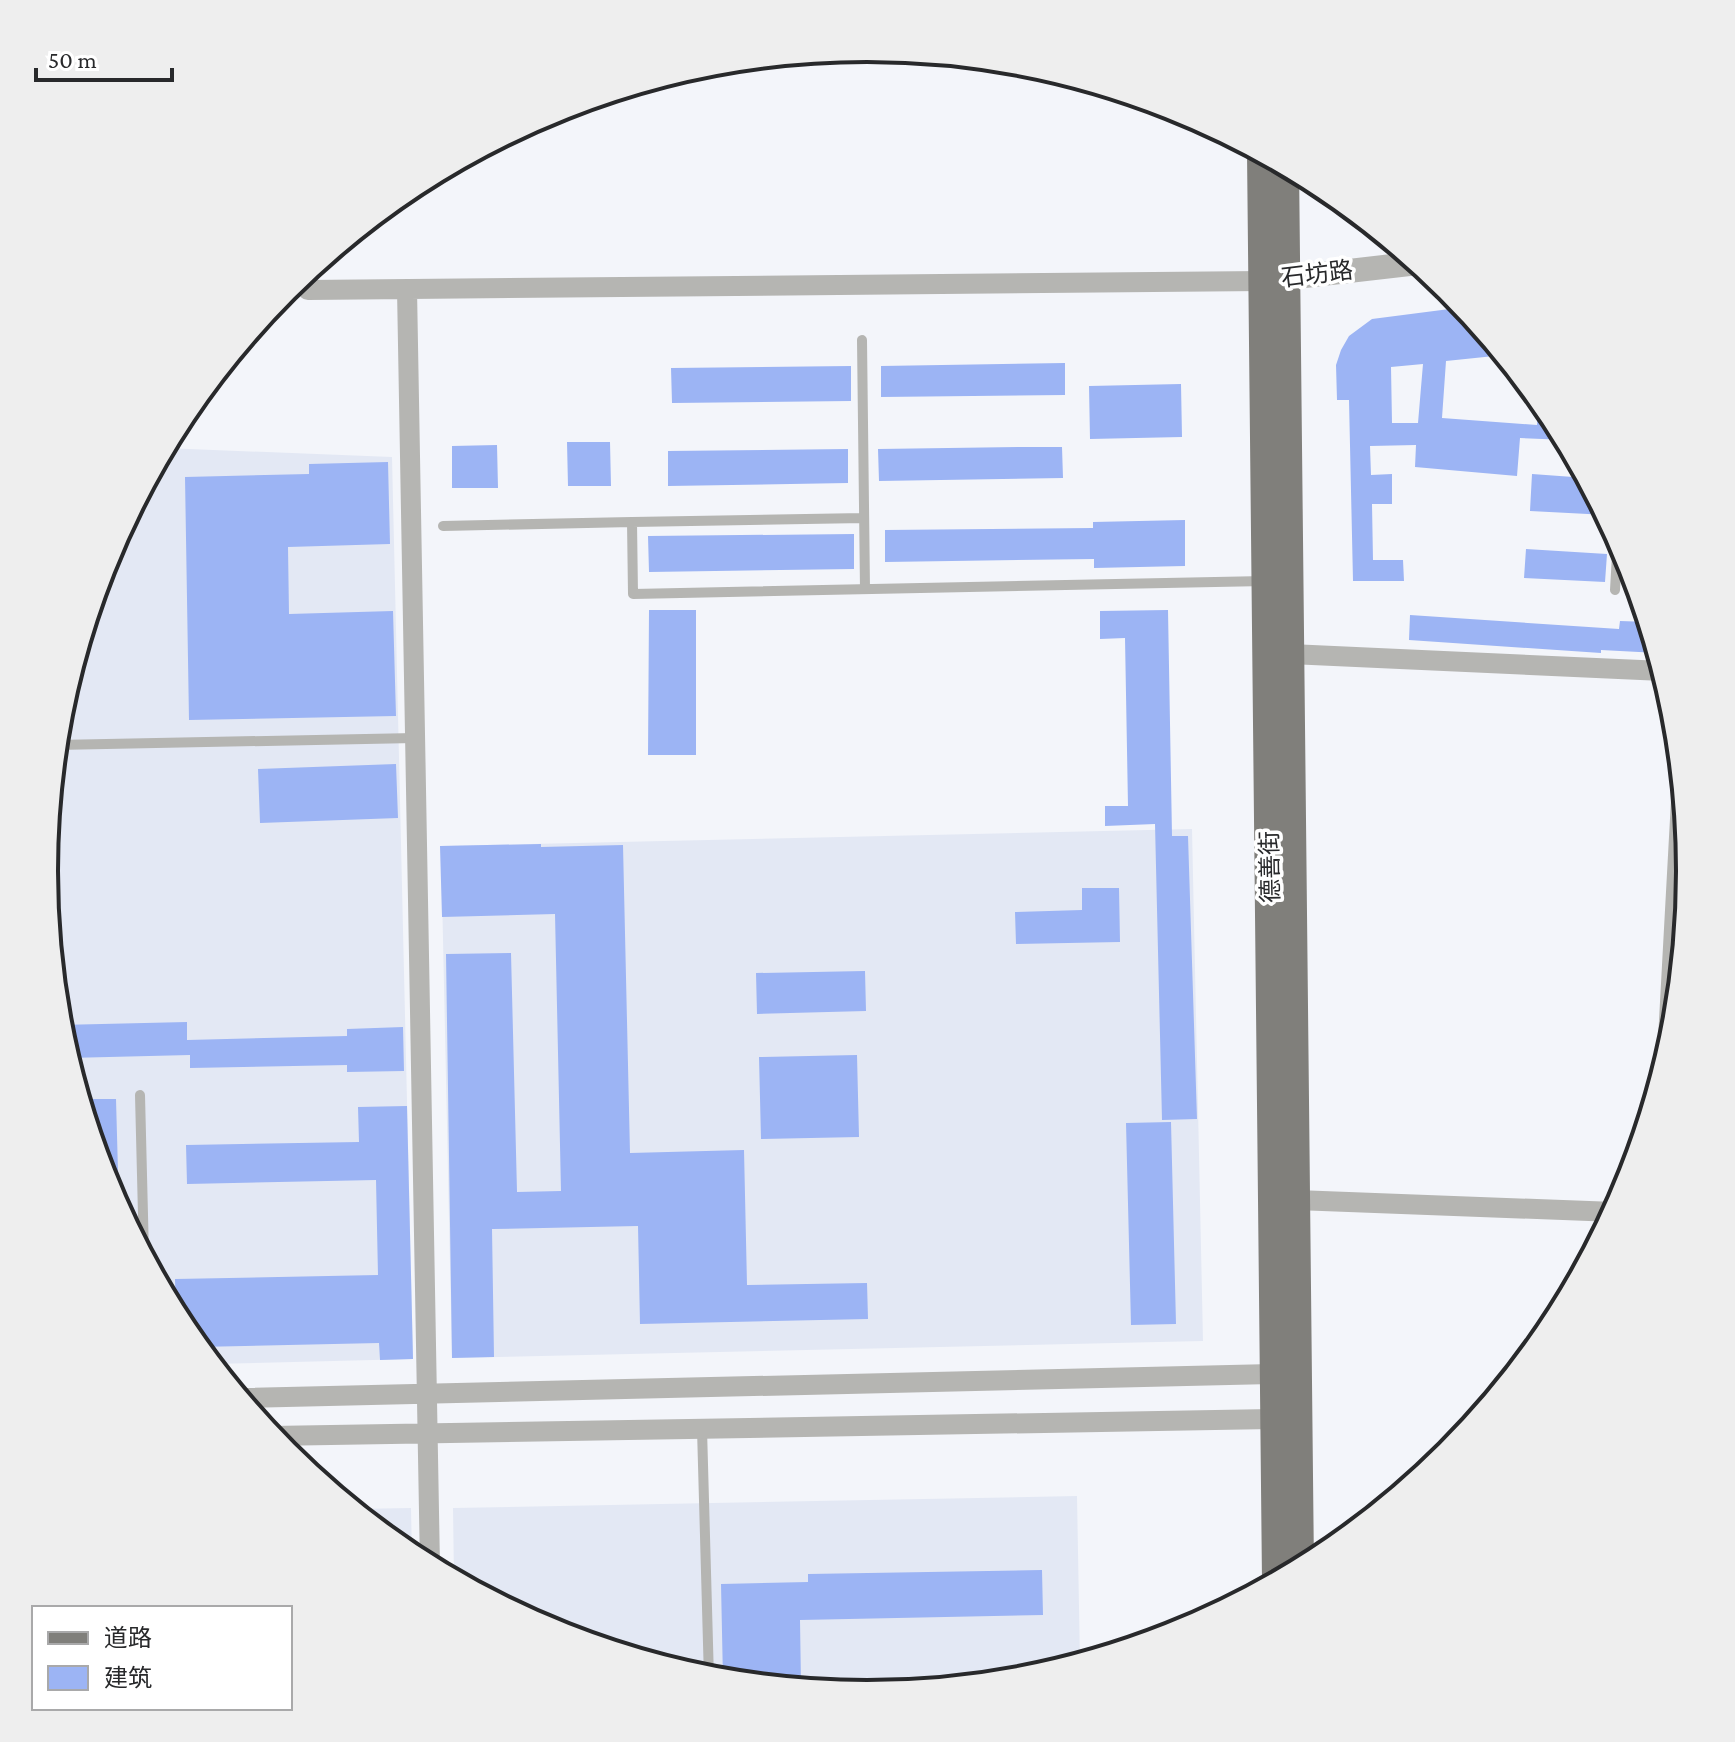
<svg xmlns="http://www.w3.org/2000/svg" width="1735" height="1742" viewBox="0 0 1735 1742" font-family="'Crimson Pro','Noto Sans SC',serif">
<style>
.built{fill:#e3e8f4}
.building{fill:#9cb4f4;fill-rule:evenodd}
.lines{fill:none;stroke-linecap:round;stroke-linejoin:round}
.service{stroke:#b5b5b2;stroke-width:10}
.minor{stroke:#b5b5b2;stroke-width:20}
.tertiary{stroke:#b5b5b2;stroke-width:24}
.primary{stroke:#807f7b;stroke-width:30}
.labels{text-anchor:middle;stroke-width:7;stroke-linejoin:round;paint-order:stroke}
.street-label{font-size:24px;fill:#28292b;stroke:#fff}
.rim{fill:none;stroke:#28292b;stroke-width:4}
</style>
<rect width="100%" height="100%" fill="#f3f5fa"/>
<path class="built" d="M164 448 392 457 413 1359 212 1364 183 1328 107 1186 60 1031 44 871 60 710 107 555Z
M1192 829 1203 1341 452 1358 441 846Z
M1077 1496 1080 1663 1028 1679 867 1694 706 1679 552 1632 454 1579 453 1508Z
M411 1508 412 1557 354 1509Z"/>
<path class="building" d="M1465 307 1504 355 1446 361 1442 418 1537 425 1538 408 1548 409 1567 440 1520 438 1517 476 1415 467 1416 445 1370 446 1371 475 1392 474V504H1372L1373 560H1403L1404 581H1353L1349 400H1337L1336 365 1341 350 1349 336 1372 319ZM1423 364 1418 423H1392L1391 367Z
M1065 363V395L881 397V366Z
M851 366V401L672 403 671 368Z
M1181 384 1182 437 1090 439 1089 386Z
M567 442H610L611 486H568Z
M497 445 498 488H452V446Z
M1021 447H1062L1063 478 879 481 878 449Z
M848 449V483L668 486V451Z
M388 462 390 544 288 547 289 614 393 611 396 716 189 720 185 477 309 474V464Z
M1532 474 1587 478 1607 515 1530 511Z
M1185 520V566L1094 568V559L885 562V530L1093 528V522Z
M854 534V569L649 572 648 536Z
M1526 549 1607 554 1605 582 1524 578Z
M649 610H696V755H648Z
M1168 610 1172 836H1188L1197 1119 1162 1120 1155 824 1105 826V806H1128L1125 638 1100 639V611Z
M1410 615 1619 629 1620 621 1649 622 1658 653 1601 650V653L1409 640Z
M396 764 398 818 260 823 258 769Z
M541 844V847L623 845 630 1153 744 1150 747 1285 867 1283 868 1319 640 1324 638 1226 492 1229 494 1357 452 1358 446 954 511 953 517 1192 561 1191 555 914 442 917 440 846Z
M1082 888H1119L1120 942 1016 944 1015 912 1082 910Z
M865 971 866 1011 757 1014 756 973Z
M187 1022V1040L347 1036V1029L403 1027 404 1071 347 1072V1065L190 1068V1055L68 1058 59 1025Z
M857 1055 859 1137 761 1139 759 1057Z
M80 1099H116L119 1208 107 1186Z
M407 1106 413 1359 380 1360 379 1343 198 1347 176 1315 175 1279 378 1275 376 1180 187 1184 186 1145 359 1142 358 1107Z
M1171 1122 1176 1324 1131 1325 1126 1123Z
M1042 1570 1043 1615 800 1620 801 1685 723 1680 721 1584 808 1582V1574Z"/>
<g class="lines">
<path class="service" d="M862 340 865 589
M632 522 864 518
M443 526 632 522 633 594 1265 581
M1615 590 1618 537
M56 745 415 738
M140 1095 144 1255
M702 1429 709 1679"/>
<path class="minor" d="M407 289 430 1567
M308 290 1263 281
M1290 654 1663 671
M1667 1057 1682 782
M1296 1200 1615 1212
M240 1398 1276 1374
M271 1436 1276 1419"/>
<path class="tertiary" d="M1270 280 1418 263"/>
<path class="primary" d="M1262 152 1277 1581
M1284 164 1299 1569"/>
</g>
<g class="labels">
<g class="street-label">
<text transform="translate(1317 274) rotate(-7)" y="8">石坊路</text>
<text transform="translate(1270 867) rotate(-91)" y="8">德善街</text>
</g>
</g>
<path d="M0 0H1735V1742H0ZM58 871a809 809 0 1 1 1618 0a809 809 0 1 1-1618 0Z" fill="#eee" fill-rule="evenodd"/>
<path class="rim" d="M58 871a809 809 0 1 1 1618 0a809 809 0 1 1-1618 0Z"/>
<rect x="32" y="1606" width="260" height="104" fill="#ffffff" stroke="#a9a9aa" stroke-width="2"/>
<rect x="48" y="1632" width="40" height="12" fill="#807f7b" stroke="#a9a9aa" stroke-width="2"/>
<text x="104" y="1646" font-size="24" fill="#28292b">道路</text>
<rect x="48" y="1666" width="40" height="24" fill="#9cb4f4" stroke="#a9a9aa" stroke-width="2"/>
<text x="104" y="1686" font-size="24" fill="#28292b">建筑</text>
<path d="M36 68v12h136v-12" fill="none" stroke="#28292b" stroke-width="4"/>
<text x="48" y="68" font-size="24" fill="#28292b" stroke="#ffffff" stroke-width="6" paint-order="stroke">50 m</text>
</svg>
